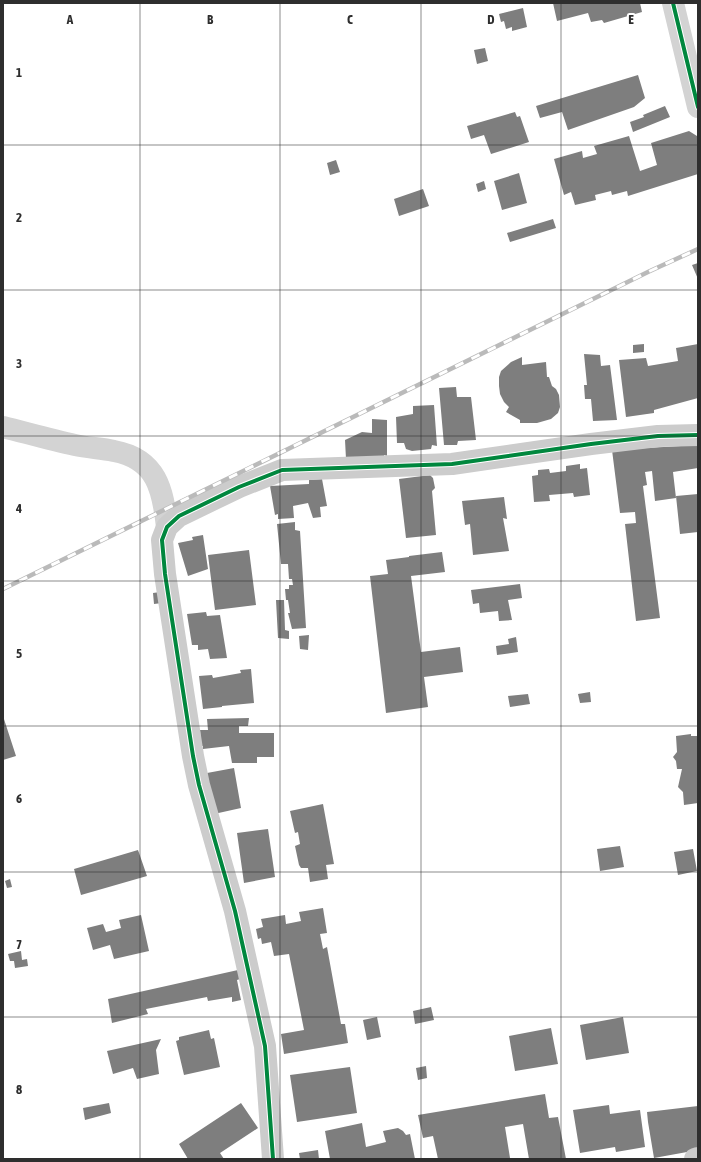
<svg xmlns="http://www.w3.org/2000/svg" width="701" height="1162" viewBox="0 0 701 1162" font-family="'Asap Condensed',sans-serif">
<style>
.building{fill:#7e7e7e}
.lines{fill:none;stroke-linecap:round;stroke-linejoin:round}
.street{stroke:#d3d3d3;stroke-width:22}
.secondary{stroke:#ccc;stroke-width:22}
.rail-casing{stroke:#bababa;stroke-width:4.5}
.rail{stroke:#fff;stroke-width:3;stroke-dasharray:9;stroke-linecap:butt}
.cycleway-casing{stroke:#fff;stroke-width:6}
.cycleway{stroke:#00873e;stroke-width:4}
.grid{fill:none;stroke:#2e2e2e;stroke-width:1;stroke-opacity:0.55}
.grid-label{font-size:13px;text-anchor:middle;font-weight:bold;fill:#2e2e2e;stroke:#fff;stroke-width:4;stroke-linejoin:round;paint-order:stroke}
</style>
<rect width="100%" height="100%" fill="#fff"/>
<path class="building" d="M553 3H640L642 12 604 23 602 20 591 22 588 13 557 21Z
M523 8 527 27 512 31V27L506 29 504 21 501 22 499 14Z
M485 48 488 61 477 64 474 50Z
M638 75 645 98 634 107 568 130 562 112 540 118 536 106Z
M665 106 670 117 633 132 630 122 644 117 643 115Z
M515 112 517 117 520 116 529 142 491 154 484 135 471 139 467 126Z
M689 131 697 136 698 139V174L628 196 627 191 612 195 611 191 595 195 596 200 575 205 571 192 564 195 554 159 582 151 583 158 597 154 594 146 629 136 640 171 657 165 651 143Z
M336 160 340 172 330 175 327 163Z
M519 173 527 203 502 210 494 181Z
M484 181 486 189 478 192 476 184Z
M423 189 429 206 399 216 394 199Z
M553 219 556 228 510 242 507 233Z
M698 263V279L692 265Z
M644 344V352L633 353V345Z
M698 344V398L654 410V413L626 417 619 360 646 358 648 366 678 361 676 348Z
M584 354 600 355 601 366 610 365 617 420 593 421 591 399H585L584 385H587Z
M522 357V365L546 362 547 377H549L552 386 556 389 559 395 560 407 558 413 551 419 537 423H520V420L506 412 509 407 504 402 500 394 499 386V377L501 371 511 362Z
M456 387 457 397H471L476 440 458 441 457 445H444L439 388Z
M434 405 437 446 432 445 431 449 412 451 406 449 404 443H397L396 417 413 414V406Z
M372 419 387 420V456L384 455V457L346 459 345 440 362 432 372 433Z
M698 445V468L673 472 676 498 655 501 652 471 645 472 647 485 643 486 660 618 636 621 625 524 636 523 635 512 620 513 612 450Z
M580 464V469L587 468 590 495 574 497 573 493 549 495 550 501 534 502 532 476 538 475V470L549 469 550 473 566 471V466Z
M430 475 433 478 435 488 432 491 436 535 406 538 399 479Z
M322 479 327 506 320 507 321 517 313 518 308 503 293 506 294 518 278 519V514L275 515 270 486 309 484V480Z
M698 494V532L680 534 676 496Z
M504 497 507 519 503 518 509 551 473 555 470 524 465 525 462 501Z
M295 522V530L300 531 306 628 292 629 288 613H290L288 600H286L285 589H289V585H293L292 579H289L288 564H281L277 524Z
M203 535 208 569 188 576 178 543 193 540 192 537Z
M249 550 256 605 215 610 208 555Z
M442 552 445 572 411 576 421 652 460 647 463 672 424 677 428 707 386 713 370 576 388 574 386 560 409 557V556Z
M520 584 522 598 508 600 512 620 499 621 498 611 480 613 479 603 473 604 471 590Z
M160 592 162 603 154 604 153 593Z
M276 600H284L285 630 289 631V639L278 638Z
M206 612 207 616 220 615 227 658 210 659 208 649 198 650V645H192L187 614Z
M309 635 308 650 300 649 299 636Z
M516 637 518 652 497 655 496 646 509 644 508 639Z
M251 669 254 703 222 706V707L203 709 199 676 212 675 213 678 241 673 240 670Z
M590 692 591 702 580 703 578 694Z
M528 694 530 704 510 707 508 696Z
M3 716 16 756 3 760Z
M249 718 248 726H239V733H274V757H257V763H232L229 746 203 749V746H201L200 730H208L207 719Z
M691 734V736H698V803L684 805 683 792 678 787 682 769H677L676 761 673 757 677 752 676 736Z
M234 768 241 808 214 814 207 773Z
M323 804 334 864 326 865 328 879 310 882 308 868H301L299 865 295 846 300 844 298 832 295 833 290 811Z
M268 829 275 877 244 883 237 833Z
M620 846 624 867 600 871 597 849Z
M693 849 697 871 678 875 674 852Z
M138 850 147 876 81 895 74 869Z
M10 879 12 887 7 888 5 881Z
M323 908 327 933 320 934 323 949 327 947 341 1024H345L348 1043 284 1054 281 1034 304 1030 289 954 274 956 271 942 262 944 261 938 258 939 256 929 263 927 261 919 285 915 286 924 301 921 299 912Z
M141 915 149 951 114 959 110 945 93 950 87 928 103 924 106 932 121 928 119 920Z
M21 951 22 960 27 959 28 966 15 968 14 961H10L8 954Z
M238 970 240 979 237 980 241 1000 232 1002V997L208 1001 207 997 146 1009 148 1014 112 1023 108 999Z
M431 1007 434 1020 415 1024 413 1011Z
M377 1017 381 1037 367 1040 363 1020Z
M623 1017 629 1053 586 1060 580 1025Z
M551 1028 558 1064 515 1071 509 1036Z
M209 1030 211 1039 214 1038 220 1067 184 1075 176 1041 179 1040V1037Z
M161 1039 156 1050 159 1074 137 1079 133 1068 113 1074 107 1051Z
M426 1066 427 1078 418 1080 416 1068Z
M350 1067 357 1113 297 1122 290 1075Z
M545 1094 549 1118 558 1117 566 1159H529L523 1124 505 1127 510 1158 506 1159H438L433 1136 423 1138 418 1115Z
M109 1103 111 1113 85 1120 83 1108Z
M241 1103 258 1128 220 1153 224 1159H188L179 1144Z
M609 1105 610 1114 640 1110 645 1147 616 1152 615 1147 580 1153 573 1110Z
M698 1106V1150L654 1158 648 1122 647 1112Z
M362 1123 366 1147 386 1142 383 1131 398 1128 403 1131 406 1135 410 1134 415 1159H330L325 1131Z
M318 1150 319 1159H300L299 1153Z"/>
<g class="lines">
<path class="street" d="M673 3 698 107
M3 427C27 433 51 440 75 445 88 448 101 448 114 451 157 459 163 490 167 527"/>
<path class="secondary" d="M273 1159 265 1046 235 911 199 785 193 756 165 574 162 540 167 527 179 516 239 487 282 470 452 464 591 444 658 436 698 435
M695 1159 698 1158"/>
<defs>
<path id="rail" d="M3 589 650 271 698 249"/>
</defs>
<use href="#rail" class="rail-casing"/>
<use href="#rail" class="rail"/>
<defs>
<path id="cycleway" d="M673 3 698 107
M273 1159 265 1046 235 911 199 785 193 756 165 574 162 540 167 527 179 516 239 487 282 470 452 464 591 444 658 436 698 435"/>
</defs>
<use href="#cycleway" class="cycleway-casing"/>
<use href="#cycleway" class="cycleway"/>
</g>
<path class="grid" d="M140 3V1159M280 3V1159M421 3V1159M561 3V1159M3 145H698M3 290H698M3 436H698M3 581H698M3 726H698M3 872H698M3 1017H698"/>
<g class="grid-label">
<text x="70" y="24">A</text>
<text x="210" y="24">B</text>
<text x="350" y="24">C</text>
<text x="491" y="24">D</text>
<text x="631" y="24">E</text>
<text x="19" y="77">1</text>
<text x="19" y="222">2</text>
<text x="19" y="368">3</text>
<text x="19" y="513">4</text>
<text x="19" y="658">5</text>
<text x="19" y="803">6</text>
<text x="19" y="949">7</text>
<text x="19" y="1094">8</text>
</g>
<rect width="701" height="1162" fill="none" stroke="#2e2e2e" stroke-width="8"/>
</svg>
